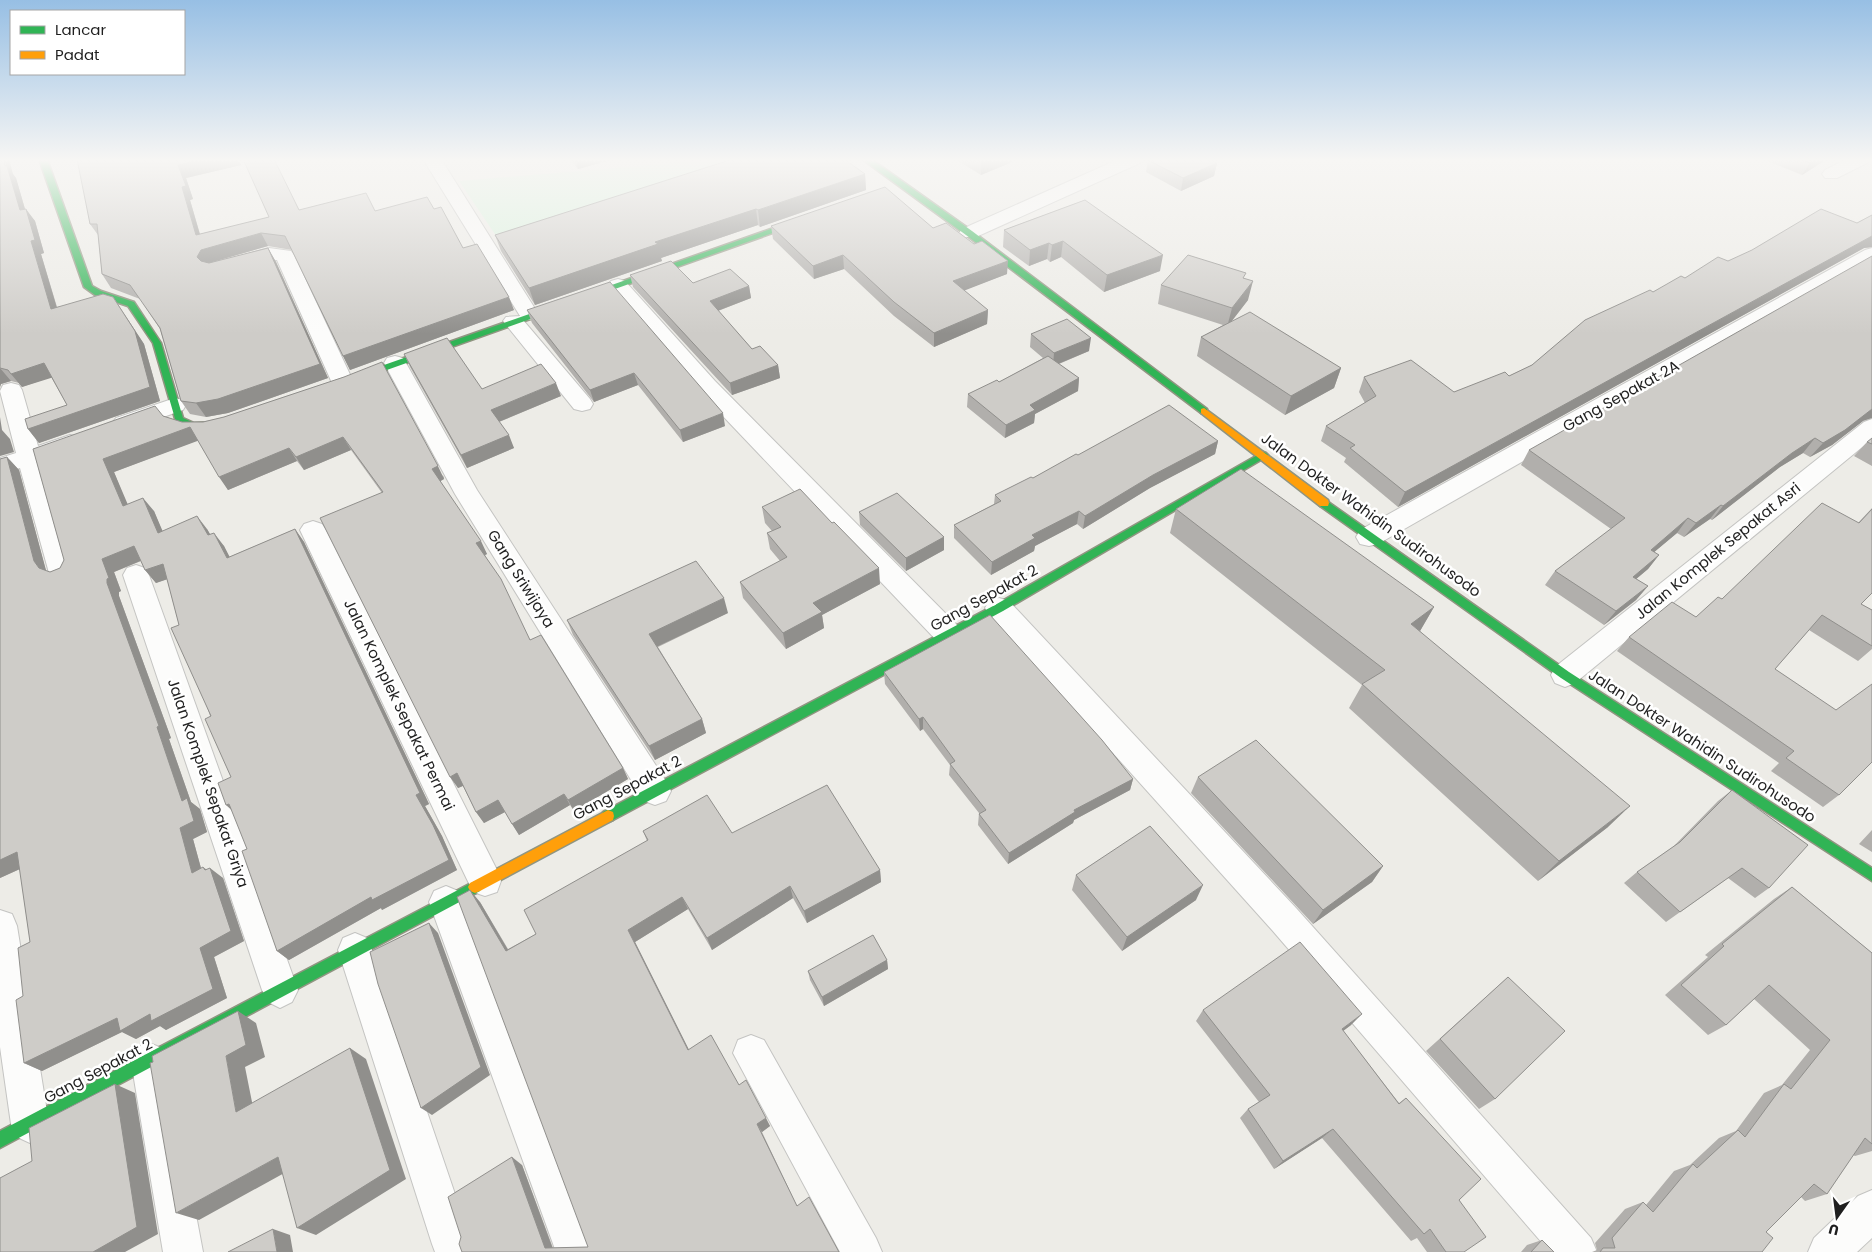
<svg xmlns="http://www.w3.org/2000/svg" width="1872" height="1252" viewBox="0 0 1872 1252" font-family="Poppins,sans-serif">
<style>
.park{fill:#d8f2dd}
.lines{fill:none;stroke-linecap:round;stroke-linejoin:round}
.street-casing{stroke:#c4c4c2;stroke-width:2}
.fast-casing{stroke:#909581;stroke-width:3}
.slow-casing{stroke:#909581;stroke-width:3}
.street{fill:#fcfcfb;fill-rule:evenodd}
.fast{fill:#30b455;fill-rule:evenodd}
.slow{fill:#ff9f0a;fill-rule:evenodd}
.wall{fill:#b1afac}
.shaded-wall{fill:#908f8c}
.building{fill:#ceccc8;stroke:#908f8c}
.labels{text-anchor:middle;stroke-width:5;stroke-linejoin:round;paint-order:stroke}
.street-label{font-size:15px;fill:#1f1f1f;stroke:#fff}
</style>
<rect width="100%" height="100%" fill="#edece7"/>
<path class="park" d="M723 159H784L503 246 459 181Z"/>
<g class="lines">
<defs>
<path id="street" d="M423 159H441L539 315 536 319 523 320 590 399 593 404 590 409 582 411 574 409 503 321 506 317 520 316Z
M1119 159H1143L1140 163 976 237H962L959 233 962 229Z
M1847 159H1870L1867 163 1837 178H1825L1822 174 1825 170Z
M269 248 291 251 294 255 354 383 351 388 343 390 335 388 332 383 277 260C260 259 244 272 228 268L225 264 228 260Z
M1872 248V262L1378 544 1369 546 1360 544 1356 537 1360 530 1865 250Z
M618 279 625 281 715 381 959 627 963 635 959 643 949 646 939 643 699 391 611 289 608 285 611 281Z
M395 356 403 358 406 363 477 490 666 781 671 791 666 801 655 805 644 801 455 494 384 363 387 358Z
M11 383 19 385 22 390 38 446 70 435 78 437 82 443 78 449 42 461 75 573 71 580 62 583 53 580 49 573 20 468 0 474V458L16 453 0 391 3 385Z
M175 398 183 400 186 405 183 410 124 431 116 428 112 423 116 418Z
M1872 419V439L1575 683 1565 687 1555 683 1551 675 1555 667 1864 422Z
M313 521 322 524 326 530 497 870 501 881 497 892 485 896 473 892 300 530 304 524Z
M136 565 145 568 149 575 298 990 292 1002 280 1008 268 1002 262 990 123 575 127 568Z
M999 598 1009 601 1296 908 1591 1238 1597 1252H1550L1272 930 989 615 985 608 989 601Z
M446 886 458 891 463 902 596 1252H556L429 902 434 891Z
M0 910 12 914 17 926 49 1124 43 1137 30 1143 17 1137 11 1124 0 1047Z
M355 933 367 938 372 950 472 1244 469 1252H435L432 1244 338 950 343 938Z
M751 1035 764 1040 876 1238 882 1252H840L733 1053 738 1040Z
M149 1043 162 1048 167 1061 203 1252H163L131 1061 136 1048Z
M1872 1190V1238L1857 1252H1808L1814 1238 1858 1196Z"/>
<path id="fast" d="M39 159H47L92 286 101 291 134 302 161 343 183 418 194 423 217 422 222 425 220 427 193 429 176 422 153 343 128 306 95 295 84 287Z
M862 159H871L972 231 1207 409V413H1201L966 235Z
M805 217 812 219 353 382H347L345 380 347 378Z
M1263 452 1266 453 1268 455 1266 457 1003 611 613 820 608 822 603 820 602 816 603 812 995 605Z
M1324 499 1569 672 1872 868V881L1561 678 1320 506 1319 503Z
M475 881 480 883 482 887 480 891 0 1148V1131Z"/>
<path id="slow" d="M1204 408 1328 500 1329 503 1328 506H1320L1201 413V409Z
M608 810 613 812 614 816 613 820 480 891 475 893 470 891 468 887 470 883Z"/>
</defs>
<use href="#street" class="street-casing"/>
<use href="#fast" class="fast-casing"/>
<use href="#slow" class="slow-casing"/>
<use href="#street" class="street"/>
<use href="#fast" class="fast"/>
<use href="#slow" class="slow"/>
</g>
<path class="wall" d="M0 159 16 178 25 209 35 221 44 253 41 254 57 307 113 297 144 344 160 401 39 443 28 429 67 405 51 377 22 387 19 383 11 381 1 384 0 387Z
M77 159H238L241 165 186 178 193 199 190 200 200 234 299 210 375 211 434 209 463 248 514 310 350 370 292 250 268 246 209 263 268 248 276 262 328 378 228 413 206 417 190 414 181 401 160 329 140 299 111 288 102 274 98 235 90 224Z
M570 159H614L578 169Z
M955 159H1019L981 175Z
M1763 159H1827L1802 175Z
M1148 160 1217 163 1214 176 1181 191 1146 172Z
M865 174 866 190 760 227 758 225 661 258 662 261 535 305 501 251 495 235Z
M1085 200 1160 271 1104 292 1061 257 1050 262 1047 259 1029 266 1003 247 1004 230Z
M1872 215V247L1864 248 1398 507 1344 462 1346 458 1321 441 1326 426 1365 403 1359 392 1364 377 1454 392 1509 376 1532 365 1653 292 1685 278 1728 261 1857 223Z
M771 226 933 228 1007 274 964 290 988 310 987 324 934 347 894 316 844 269 814 279 773 239Z
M630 275 693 283 749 286 751 298 718 311 752 349 778 365 780 378 732 395 633 287Z
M1245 278 1248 300 1232 321 1341 368 1334 388 1285 415 1197 356 1201 337 1223 325 1158 304 1161 285Z
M527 310 725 426 683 442 638 385 594 402 532 323Z
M1031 334 1089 351 1059 364 1079 378 1078 391 1035 414 1034 423 1005 438 967 407 968 394 999 382 1043 358 1030 347Z
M404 354 482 389 561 396 499 422 514 448 467 468 410 367Z
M344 377 444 477V479L440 481 487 554 485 555 530 640 623 768 628 779 574 811 570 805 519 835 505 812 484 823 476 812 463 786 458 788 382 493 351 450 304 470 297 461 228 490 198 440 114 472 127 505 154 511 162 531 207 529 210 534 224 546 229 557 295 529 304 542 429 804 425 806 442 836 457 870 382 910 381 908 289 960 277 951 247 849 231 777 179 625 167 579 156 583 145 570 141 561 114 572 121 591 119 592V596L171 738 169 739 191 802 200 809 207 832 193 839 201 868 206 869 223 878 244 941 214 957 227 998 166 1030 160 1026 136 1039 122 1032 42 1071 24 1063 23 996 30 942 20 869 0 878V459L7 457 19 470 46 571 50 572 60 568 64 560 33 449 163 416 182 422H203L224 417Z
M1863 421 1832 445 1810 457 1803 453 1780 467 1712 520 1710 519 1684 537 1677 533 1654 552 1659 555 1648 569 1636 579 1648 586 1636 600 1604 625 1545 585 1555 571 1611 529 1521 465 1529 450Z
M1872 438V466L1854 456 1867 442Z
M1218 441 1215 454 1150 488 1083 529 1077 524 1035 546 1034 551 991 575 954 538V525L994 504 995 495 1033 478 1078 455Z
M762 507 880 584 822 615 824 628 786 649 743 598 740 582 780 561 770 549 767 533 772 531 765 523Z
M1872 508V593L1861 604 1872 610V649L1858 661 1809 630 1775 669 1839 795 1823 807 1771 771 1779 763 1617 651 1629 637 1696 617 1722 599 1858 523Z
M1176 509 1434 607 1420 631 1608 827 1538 881 1349 708 1362 685 1170 533Z
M859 512 944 537V550L906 571 860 525Z
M728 613 658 647 702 719 706 733 655 760 573 635 567 620Z
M884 672 1133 779 1130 790 1074 820 1073 823 1008 864 978 825 979 813 949 775 950 765 923 729 920 731 885 684Z
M1198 777 1383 866 1372 882 1313 924 1191 793Z
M1732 790 1769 888 1755 898 1728 878 1666 922 1624 883 1637 872 1673 847 1718 801Z
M1872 830V852L1859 844Z
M643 831 732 833 880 870 881 882 807 923 793 898 712 950 688 909 635 942 689 1050 739 1085 770 1126 762 1132 797 1206 839 1252H462L522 1165 553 1248 588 1247 480 902 508 949 536 934 647 841Z
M1076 875 1196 900 1122 951 1072 890Z
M1792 887 1872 953V1151L1855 1156 1853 1155 1827 1194 1805 1201 1801 1197 1766 1232 1762 1252H1592L1597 1250 1595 1243 1625 1209 1643 1202 1646 1205 1674 1171 1690 1165 1719 1138 1736 1131 1764 1093 1782 1085 1810 1050 1754 999 1726 1025 1708 1035 1665 995 1708 957 1705 955 1774 899Z
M887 960 888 969 824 1006 810 980 808 971Z
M1508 977 1495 1099 1479 1109 1426 1051Z
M1203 1010 1351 1025 1343 1031 1399 1103 1406 1098 1459 1200 1464 1252H1427L1417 1238 1411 1241 1322 1138 1274 1169 1240 1118 1248 1109 1259 1102 1196 1021Z
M1542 1240 1554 1252H1521L1527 1245Z"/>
<path class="shaded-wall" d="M4 159H9L13 174 16 178 29 223 20 210Z
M205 159H238L241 165 186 178 193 199 190 200 204 249 196 235 182 187 178 165Z
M576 159H614L578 169Z
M983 159H1019L981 175V160Z
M1817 159H1827L1802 175 1810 163Z
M1217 163 1214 176 1181 191 1183 178Z
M865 174 866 190 760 227 758 210Z
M26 209 35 221 44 253 41 254 61 322 51 309 31 241Z
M756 209 758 225 661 258 662 261 535 305 529 288 655 242Z
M261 233 268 246 209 263 206 270 197 257 201 250Z
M1872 236V247L1864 248 1398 507 1405 492Z
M1063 241 1061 257 1050 262 1052 245Z
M1049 243 1047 259 1029 266 1030 250Z
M268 248 276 262 328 378 228 413 206 417 196 403Z
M843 255 844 269 814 279 813 266Z
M1163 255 1160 271 1104 292 1107 275Z
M1008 261 1007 274 953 295V281Z
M1253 281 1248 300 1227 327 1232 308Z
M749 286 751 298 712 313 710 301Z
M113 297 144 344 160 401 39 443 28 429 150 387Z
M509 297 514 310 350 370 343 356Z
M988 310 987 324 934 347V333Z
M1091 338 1089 351 1053 366 1054 353Z
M44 363 54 377 22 387 11 374Z
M778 365 780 378 732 395 730 383Z
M0 368 11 381 1 384 0 387Z
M1341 368 1334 388 1285 415 1291 396Z
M634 373 638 385 594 402 590 390Z
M1079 378 1078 391 1035 414 1034 423 1005 438 1006 425 1030 405Z
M556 383 561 396 496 423 491 410Z
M1872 409V418L1863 421 1832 445 1810 457 1823 443Z
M723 413 725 426 683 442 680 430Z
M0 417 2 430 10 439 14 452 0 456Z
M190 427 200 440 114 472 134 519 123 506 103 459Z
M509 435 514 448 467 468 461 455Z
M343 437 351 450 304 470 296 457Z
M1815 438 1803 453 1780 467 1712 520 1723 506 1792 453Z
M1218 441 1215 454 1150 488 1083 529 1085 516 1153 475Z
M289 448 297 461 228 490 219 477Z
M7 457 19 470 47 574 39 568 34 561Z
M437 464 444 479 439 482 432 469Z
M143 498 154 511 169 546 158 533Z
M1721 505 1710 519 1684 537 1696 523Z
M1079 511 1077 524 1035 546 1034 551 991 575 992 562 1032 535Z
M197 516 207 529 218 548 208 535Z
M1688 518 1677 533 1640 564 1651 550Z
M295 529 304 542 429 804 425 806 442 836 457 870 382 910 381 908 289 960 277 951 416 795Z
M214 533 224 546 237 571 227 558Z
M944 537V550L906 571V558Z
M481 541 487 554 483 556 476 543Z
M134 546 145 559 114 572 121 591 119 592V596L171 738 169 739 191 802 200 809 207 832 193 839 205 883 192 873 180 828 182 801 107 583 102 559Z
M1659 555 1648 569 1622 591 1633 577Z
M163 564 174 577 156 583 145 570Z
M879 568 880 584 822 615 824 628 786 649 783 633 813 603Z
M1648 586 1636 600 1604 625 1616 611Z
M724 598 728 613 654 648 649 634Z
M1434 607 1420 631 1411 624Z
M923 717V729L920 731 919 719Z
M702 719 706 733 655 760 649 746Z
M623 768 628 779 574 811 568 800Z
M457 773 465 785 458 788 450 777Z
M1133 779 1130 790 1074 820 1073 823 1008 864 1009 853 1074 810Z
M564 794 570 805 519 835 512 824Z
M498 800 505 812 484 823 476 812Z
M229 804 238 816 226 805Z
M1630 806 1608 827 1538 881 1559 861Z
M17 852 33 863 0 878V860Z
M1383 866 1372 882 1313 924 1323 910Z
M203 867 212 874 210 868 223 878 244 941 214 957 227 998 166 1030 160 1026 136 1039 122 1032 42 1071 24 1063 117 1018 200 948 205 870Z
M880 870 881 882 807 923 804 911Z
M1203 885 1196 900 1122 951 1127 937Z
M790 886 793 898 712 950 707 938Z
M470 890 480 902 515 962 506 951Z
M682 897 688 909 635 942 694 1060 688 1050 628 930Z
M429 923 438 933 490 1075 432 1115 421 1108Z
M887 960 888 969 824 1006 822 997Z
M238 1011 256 1023 265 1057 245 1067 256 1122 236 1112 226 1056Z
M1362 1014 1351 1025 1331 1040 1342 1029Z
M350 1048 366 1059 406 1179 316 1235 297 1228Z
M115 1084 135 1093 158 1234 125 1252H93Z
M766 1118 770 1126 762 1132 757 1124Z
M1333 1129 1322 1138 1274 1169 1283 1161Z
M278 1157 297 1166 199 1220 176 1213Z
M512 1157 522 1165 554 1252 545 1248Z
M273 1229 290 1235 293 1252H277Z"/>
<path class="building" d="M0 159H4L5 166H7L20 210 26 209 35 240 31 241 51 309 103 294 113 297 135 331 150 387 28 429 25 419 67 405 44 363 11 374 8 370 0 368Z
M77 159H205L178 165 186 186 182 187 196 235 269 217 243 159H274L299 210 366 193 375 211 427 197 434 209 441 207 463 248 477 244 509 297 343 356 285 236 261 233 201 250 197 257 201 261 209 263 268 248 320 364 218 399 196 403 181 401 160 328 130 285 102 274 97 224H90Z
M733 159H844L865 174 758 210 756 209 655 242 658 244 529 288 495 235Z
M1150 159H1208L1217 163 1183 178 1148 160Z
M1799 159H1817L1810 163Z
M885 187 933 228 946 223 974 244 982 241 1008 261 953 281 988 310 934 333 894 302 843 255 813 266 771 226Z
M1085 200 1163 255 1107 275 1063 241 1052 245 1049 243 1030 250 1004 230Z
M1821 209 1857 223 1872 215V236L1405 492 1350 448 1355 445 1326 426 1376 396 1364 377 1411 360 1454 392 1505 372 1509 376 1532 365 1585 320 1650 290 1653 292 1681 276 1685 278 1718 257 1728 261 1752 250Z
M1188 255 1246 273 1243 278 1253 281 1232 308 1161 285Z
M1872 256V409L1845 430 1823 443 1815 438 1792 453 1723 506 1721 505 1696 523 1688 518 1651 550 1659 555 1633 577 1648 586 1616 611 1555 571 1625 518 1529 450Z
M671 261 693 283 730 269 749 286 710 301 752 349 760 346 778 365 730 383 630 275Z
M610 282 723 413 680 430 634 373 590 390 527 310Z
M1250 312 1341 368 1291 396 1201 337Z
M1067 319 1091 338 1054 353 1031 334Z
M447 338 482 389 541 364 556 383 491 410 509 435 461 455 404 354Z
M1048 356 1079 378 1030 405 1035 410 1006 425 968 394 997 380 999 382Z
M382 362 437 464 438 466 432 469 481 541 476 543 501 579 530 640 541 635 623 768 568 800 564 794 512 824 498 800 476 812 457 773 450 777 320 518 383 492 343 437 296 457 289 448 219 477 190 427 103 459 123 506 143 498 158 533 197 516 208 535 214 533 227 558 295 529 420 793 416 795 433 825 449 860 372 900 371 897 277 951 242 851 247 849 229 804 226 805 218 783 231 777 205 719 211 716 171 628 179 625 163 564 145 570 134 546 102 559 109 578 107 579V583L159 726 157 727 182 801 187 798 194 821 180 828 192 873 203 867 205 870 210 868 231 931 200 948 213 989 151 1021 150 1014 120 1031 117 1018 24 1063 16 1000 23 996 18 948 30 942 17 852 0 860V459L7 457 34 561 39 568 50 572 60 568 64 560 33 449 155 406 163 416 182 422H203L224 417 344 377Z
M1169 405 1218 441 1153 475 1085 516 1079 511 1032 535 1035 538 992 562 954 525 1001 501 995 495 1031 477 1033 478 1076 454 1078 455Z
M1872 438V444L1867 442Z
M1241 469 1434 607 1411 624 1630 806 1559 861 1362 684 1385 670 1176 509Z
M800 489 832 523 834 522 879 568 813 603 822 612 783 633 740 582 787 557 767 533 781 527 762 507Z
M897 493 944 537 906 558 859 512Z
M1822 503 1859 523 1872 509V593L1861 604 1872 610V646L1822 615 1775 669 1836 710 1872 684V762L1839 795 1786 758 1794 751 1629 637 1672 602 1696 617 1718 597 1722 599Z
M696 561 724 598 649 634 702 719 649 746 567 620Z
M990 615 1102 740 1133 779 1074 810 1075 812 1009 853 979 814 986 810 950 764 955 761 923 717 919 719 884 672Z
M1256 740 1383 866 1323 910 1198 777Z
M827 785 880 870 804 911 790 886 707 938 682 897 628 930 688 1050 711 1035 739 1085 746 1080 766 1118 757 1124 797 1206 809 1197 839 1252H462L459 1244 461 1237 448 1197 512 1157 545 1248 588 1247 457 897 470 890 506 951 536 934 524 910 648 840 643 831 707 795 732 833Z
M1732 790 1808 845 1769 888 1742 868 1680 912 1637 872 1680 842Z
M1150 826 1203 885 1127 937 1076 875Z
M1792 887 1872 953V1144L1865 1138 1827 1194 1814 1184 1766 1232 1773 1238 1762 1252H1600L1603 1248H1615L1612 1238 1643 1202 1653 1212 1693 1164 1697 1168 1738 1130 1745 1137 1784 1084 1791 1089 1830 1040 1769 985 1726 1025 1681 985 1724 946 1722 944Z
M429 923 481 1067 421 1108 378 984 370 952Z
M873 935 887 960 822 997 808 971Z
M1300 942 1362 1014 1342 1029 1399 1104 1406 1098 1481 1179 1459 1200 1486 1237 1464 1252H1446L1430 1229 1424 1234 1333 1129 1283 1161 1248 1109 1270 1095 1203 1010Z
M1508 977 1565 1031 1495 1099 1440 1039Z
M238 1011 246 1045 226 1056 236 1112 350 1048 390 1170 297 1228 278 1157 176 1213 150 1063 153 1062 152 1056Z
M115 1084 137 1227 93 1252H0V1178L32 1161 29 1128Z
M273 1229 277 1252H228Z
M1542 1240 1554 1252H1531Z"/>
<linearGradient id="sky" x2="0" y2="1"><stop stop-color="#97bfe4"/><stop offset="0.48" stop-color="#f7f6f4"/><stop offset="1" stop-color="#f7f6f4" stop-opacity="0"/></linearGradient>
<rect width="1872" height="334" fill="url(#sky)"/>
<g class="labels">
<g class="street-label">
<text transform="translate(1621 396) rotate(-29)" y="5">Gang Sepakat 2A</text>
<text transform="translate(1371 515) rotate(36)" y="5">Jalan Dokter Wahidin Sudirohusodo</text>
<text transform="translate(1718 551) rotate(-39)" y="5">Jalan Komplek Sepakat Asri</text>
<text transform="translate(521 579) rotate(58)" y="5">Gang Sriwijaya</text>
<text transform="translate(984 598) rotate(-29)" y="5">Gang Sepakat 2</text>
<text transform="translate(399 705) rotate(64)" y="5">Jalan Komplek Sepakat Permai</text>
<text transform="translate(1702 746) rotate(33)" y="5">Jalan Dokter Wahidin Sudirohusodo</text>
<text transform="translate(208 783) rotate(71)" y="5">Jalan Komplek Sepakat Griya</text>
<text transform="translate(627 788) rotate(-28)" y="5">Gang Sepakat 2</text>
<text transform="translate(98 1071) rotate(-28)" y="5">Gang Sepakat 2</text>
</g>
</g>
<rect x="10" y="10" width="175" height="65" fill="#ffffff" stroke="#a5a5a5"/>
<rect x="20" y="26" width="25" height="8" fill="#30b455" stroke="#a5a5a5"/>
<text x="55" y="35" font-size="15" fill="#1f1f1f">Lancar</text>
<rect x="20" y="51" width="25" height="8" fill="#ff9f0a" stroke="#a5a5a5"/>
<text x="55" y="60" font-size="15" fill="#1f1f1f">Padat</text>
<g transform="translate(1837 1217) rotate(194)" stroke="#ffffff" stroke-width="4" paint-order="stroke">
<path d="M0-4L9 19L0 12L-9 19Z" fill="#1f1f1f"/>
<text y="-8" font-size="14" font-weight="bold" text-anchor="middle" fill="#1f1f1f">U</text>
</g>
</svg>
